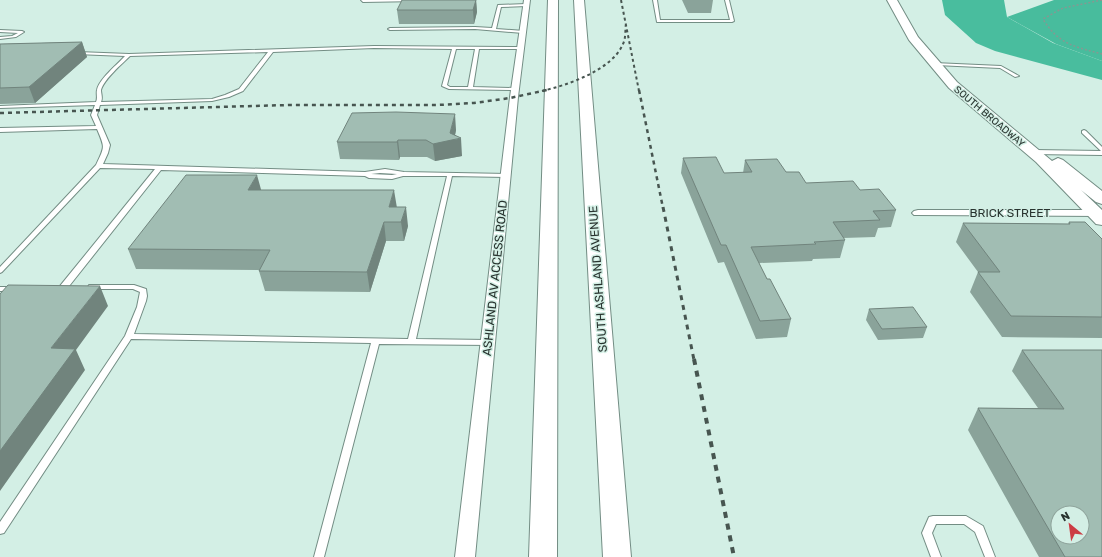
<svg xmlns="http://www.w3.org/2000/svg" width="1102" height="557" viewBox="0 0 1102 557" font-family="Rubik,sans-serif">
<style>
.forest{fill:#48bc9d}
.water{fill:#49bd9e}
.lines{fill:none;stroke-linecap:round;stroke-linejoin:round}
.lane-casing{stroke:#738d84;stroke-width:2}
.street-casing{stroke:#738d84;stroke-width:2}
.secondary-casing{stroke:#738d84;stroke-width:2}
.path{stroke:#859992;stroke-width:1.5;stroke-dasharray:2 2;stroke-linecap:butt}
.lane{fill:#fff;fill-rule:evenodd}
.street{fill:#fff;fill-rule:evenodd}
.secondary{fill:#fff;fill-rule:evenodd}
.rail-far3{stroke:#475550;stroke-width:2;stroke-dasharray:3 3;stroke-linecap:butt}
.rail-far2{stroke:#475550;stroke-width:2.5;stroke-dasharray:4 4;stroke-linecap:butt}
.rail-far1{stroke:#475550;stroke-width:3;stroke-dasharray:5 5;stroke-linecap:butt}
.rail{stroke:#475550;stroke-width:4;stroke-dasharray:6 6;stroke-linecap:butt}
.wall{fill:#8aa39a}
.shaded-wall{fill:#71847d}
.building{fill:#a1bdb3;stroke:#71847d;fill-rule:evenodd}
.labels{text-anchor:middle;stroke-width:3;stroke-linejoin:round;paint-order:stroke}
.far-street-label{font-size:10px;fill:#28332f;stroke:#d3efe5}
.street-label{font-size:12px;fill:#28332f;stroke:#d3efe5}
</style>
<rect width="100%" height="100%" fill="#d3efe5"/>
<path class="forest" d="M1054 0H1102V61L1056 44 1007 17Z"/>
<path class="water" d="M942 0H1004L1007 17 1053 43 1102 61V80L995 51 976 43 945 15Z"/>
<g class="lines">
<defs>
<path id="lane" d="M361 0H421L419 1 363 2Z
M653 0H657L660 20H730L725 0H729L734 21 732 22H657Z
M526 4H527V6L501 7 496 29 524 31V33H523L475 29 390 30 388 29 390 28 475 27 492 28 498 5Z
M0 30 22 31 24 32 16 37 0 39V37L12 36 18 33 0 32Z
M374 46 522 47V49H479L473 87 515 88 517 89 515 90 449 89 442 86 452 49 374 48 273 52 243 91 229 97 212 101 100 105 97 115 110 145 108 153 103 164 365 172 385 169 404 172 508 174V176L506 177 452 176 416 339 488 340 491 341 492 343 491 345 379 344 324 557H314L371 343 131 339 4 533 0 534V522L125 336 137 307 140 292 133 289H92L88 287 89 285H134L146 289 147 296 146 301 134 334 408 339 447 176H403L392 179 369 178 365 176 161 170 66 290H60L59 288 60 286 155 169 100 168 2 272 0 273V267L96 165C105 146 105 148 97 129L0 132V128L96 126 91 115 95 105 0 108V106L96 102C98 98 96 94 97 90 99 79 118 64 125 56L76 54V53L78 52 129 54ZM456 49H475L468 87H450L447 85ZM268 52 239 89 225 95 212 99 101 102C103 98 101 94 101 90 104 79 122 64 130 56ZM380 173 397 174 392 175 371 174Z
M934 63 1001 66 1019 76 1015 77 1000 68 936 65 934 64Z
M1084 130 1086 131 1102 147V155L1033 154 1030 152 1033 150 1101 151 1082 133V131Z
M0 287H14L18 289 14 291H0Z
M933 516H966L983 526 995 557H985L975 532 964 524H936L932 533 941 557H931L922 533 929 517Z"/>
<path id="street" d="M524 0H530L518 97 475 557H455L510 97Z
M918 210H1102V216L914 215 912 213 914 211Z"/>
<path id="secondary" d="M548 0H558L557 557H529Z
M574 0H584L631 557H603Z
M887 0H897L918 37 957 82 1052 161 1058 158 1063 160 1102 191V204L1096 202 1081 190 1102 210V225L1096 224 1036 162 949 88 909 40Z"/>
</defs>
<use href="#lane" class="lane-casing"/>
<use href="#street" class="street-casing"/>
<use href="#secondary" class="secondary-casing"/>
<path class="path" d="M1102 0 1063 8 1043 19C1058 44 1075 47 1102 54"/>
<use href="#lane" class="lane"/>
<use href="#street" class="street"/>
<use href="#secondary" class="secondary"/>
<path class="rail-far3" d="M621 0 639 91
M542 91C568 85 612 70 623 44 626 38 625 30 626 23"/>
<path class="rail-far2" d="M639 90 663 208
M0 113 289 105H437L474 103 510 98 547 90"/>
<path class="rail-far1" d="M663 207 694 360"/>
<path class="rail" d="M694 359 734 557"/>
</g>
<path class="wall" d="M476 0 477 12 474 24H399L397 10Z
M682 0H713L711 13H688Z
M82 42 87 57 35 103 0 104V44Z
M456 130 455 135 462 156 435 161 427 157H400L399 160 340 159 337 142Z
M683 158 724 173H743L745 160 786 172 806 183 860 190 896 210 891 227 878 228 875 237 843 238 845 240 840 258 813 259 812 261 759 263 767 279 791 319 787 337 756 339 724 262 718 263 681 173Z
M261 190 396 207 408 226 404 241H386L370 292 265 291 259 271 260 270 136 269 128 249Z
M1069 222 1102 239V338L1002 337 970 292 978 272 956 242 963 223 1068 224Z
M869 309 927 327 923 338 878 340 866 320Z
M1022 350H1102V557H1039L968 430 978 408H1038L1012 371Z"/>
<path class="shaded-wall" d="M476 0 477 12 474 24 473 10Z
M82 42 87 57 35 103 29 87Z
M455 114 456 130 454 140 461 138 462 156 435 161 433 144 450 133Z
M398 140 400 157 399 160 397 142Z
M257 175 262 193 248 190Z
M394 190 397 208 389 207Z
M406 207 408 226 404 241 401 222Z
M384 222 386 241 370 292 367 272Z
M100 286 108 306 76 350 85 370 0 491V451L51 348Z"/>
<path class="building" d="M402 0H476L473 10H397Z
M82 42 29 87 0 88V44Z
M396 112 455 114 450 133 461 138 433 144 426 140H398L397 142H337L352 113Z
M716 157 724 173 752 172 745 160 777 159 786 172H799L806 183 853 181 860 190 879 189 896 210 873 211 880 220 833 222 845 240 814 242 816 244 751 247 767 279H770L791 319 760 321 726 245H721L683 158Z
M186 175H257L248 190H394L389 207H406L401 222H384L367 272 259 271 270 250 128 249Z
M1069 222H1085L1102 239V317L1011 316 978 272H1000L963 223 1070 224Z
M8 285 100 286 51 348 75 349 0 451V294Z
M913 307 927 327 882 329 869 309Z
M1022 350H1102V557H1065L978 408 1064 409ZM1058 513H1082V537H1058Z"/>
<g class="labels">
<g class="far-street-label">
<text transform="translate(990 116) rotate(40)" y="4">SOUTH BROADWAY</text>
</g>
<g class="street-label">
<text x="1010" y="217">BRICK STREET</text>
<text transform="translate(495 278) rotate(-84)" y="4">ASHLAND AV ACCESS ROAD</text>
<text transform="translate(598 279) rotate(-94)" y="4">SOUTH ASHLAND AVENUE</text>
</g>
</g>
<g transform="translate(1070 525) rotate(331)"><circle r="19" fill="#d3efe5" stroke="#8fa49c"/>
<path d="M0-3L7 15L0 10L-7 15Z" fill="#cc3c44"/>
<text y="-6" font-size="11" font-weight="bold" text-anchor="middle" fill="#28332f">N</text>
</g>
</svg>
